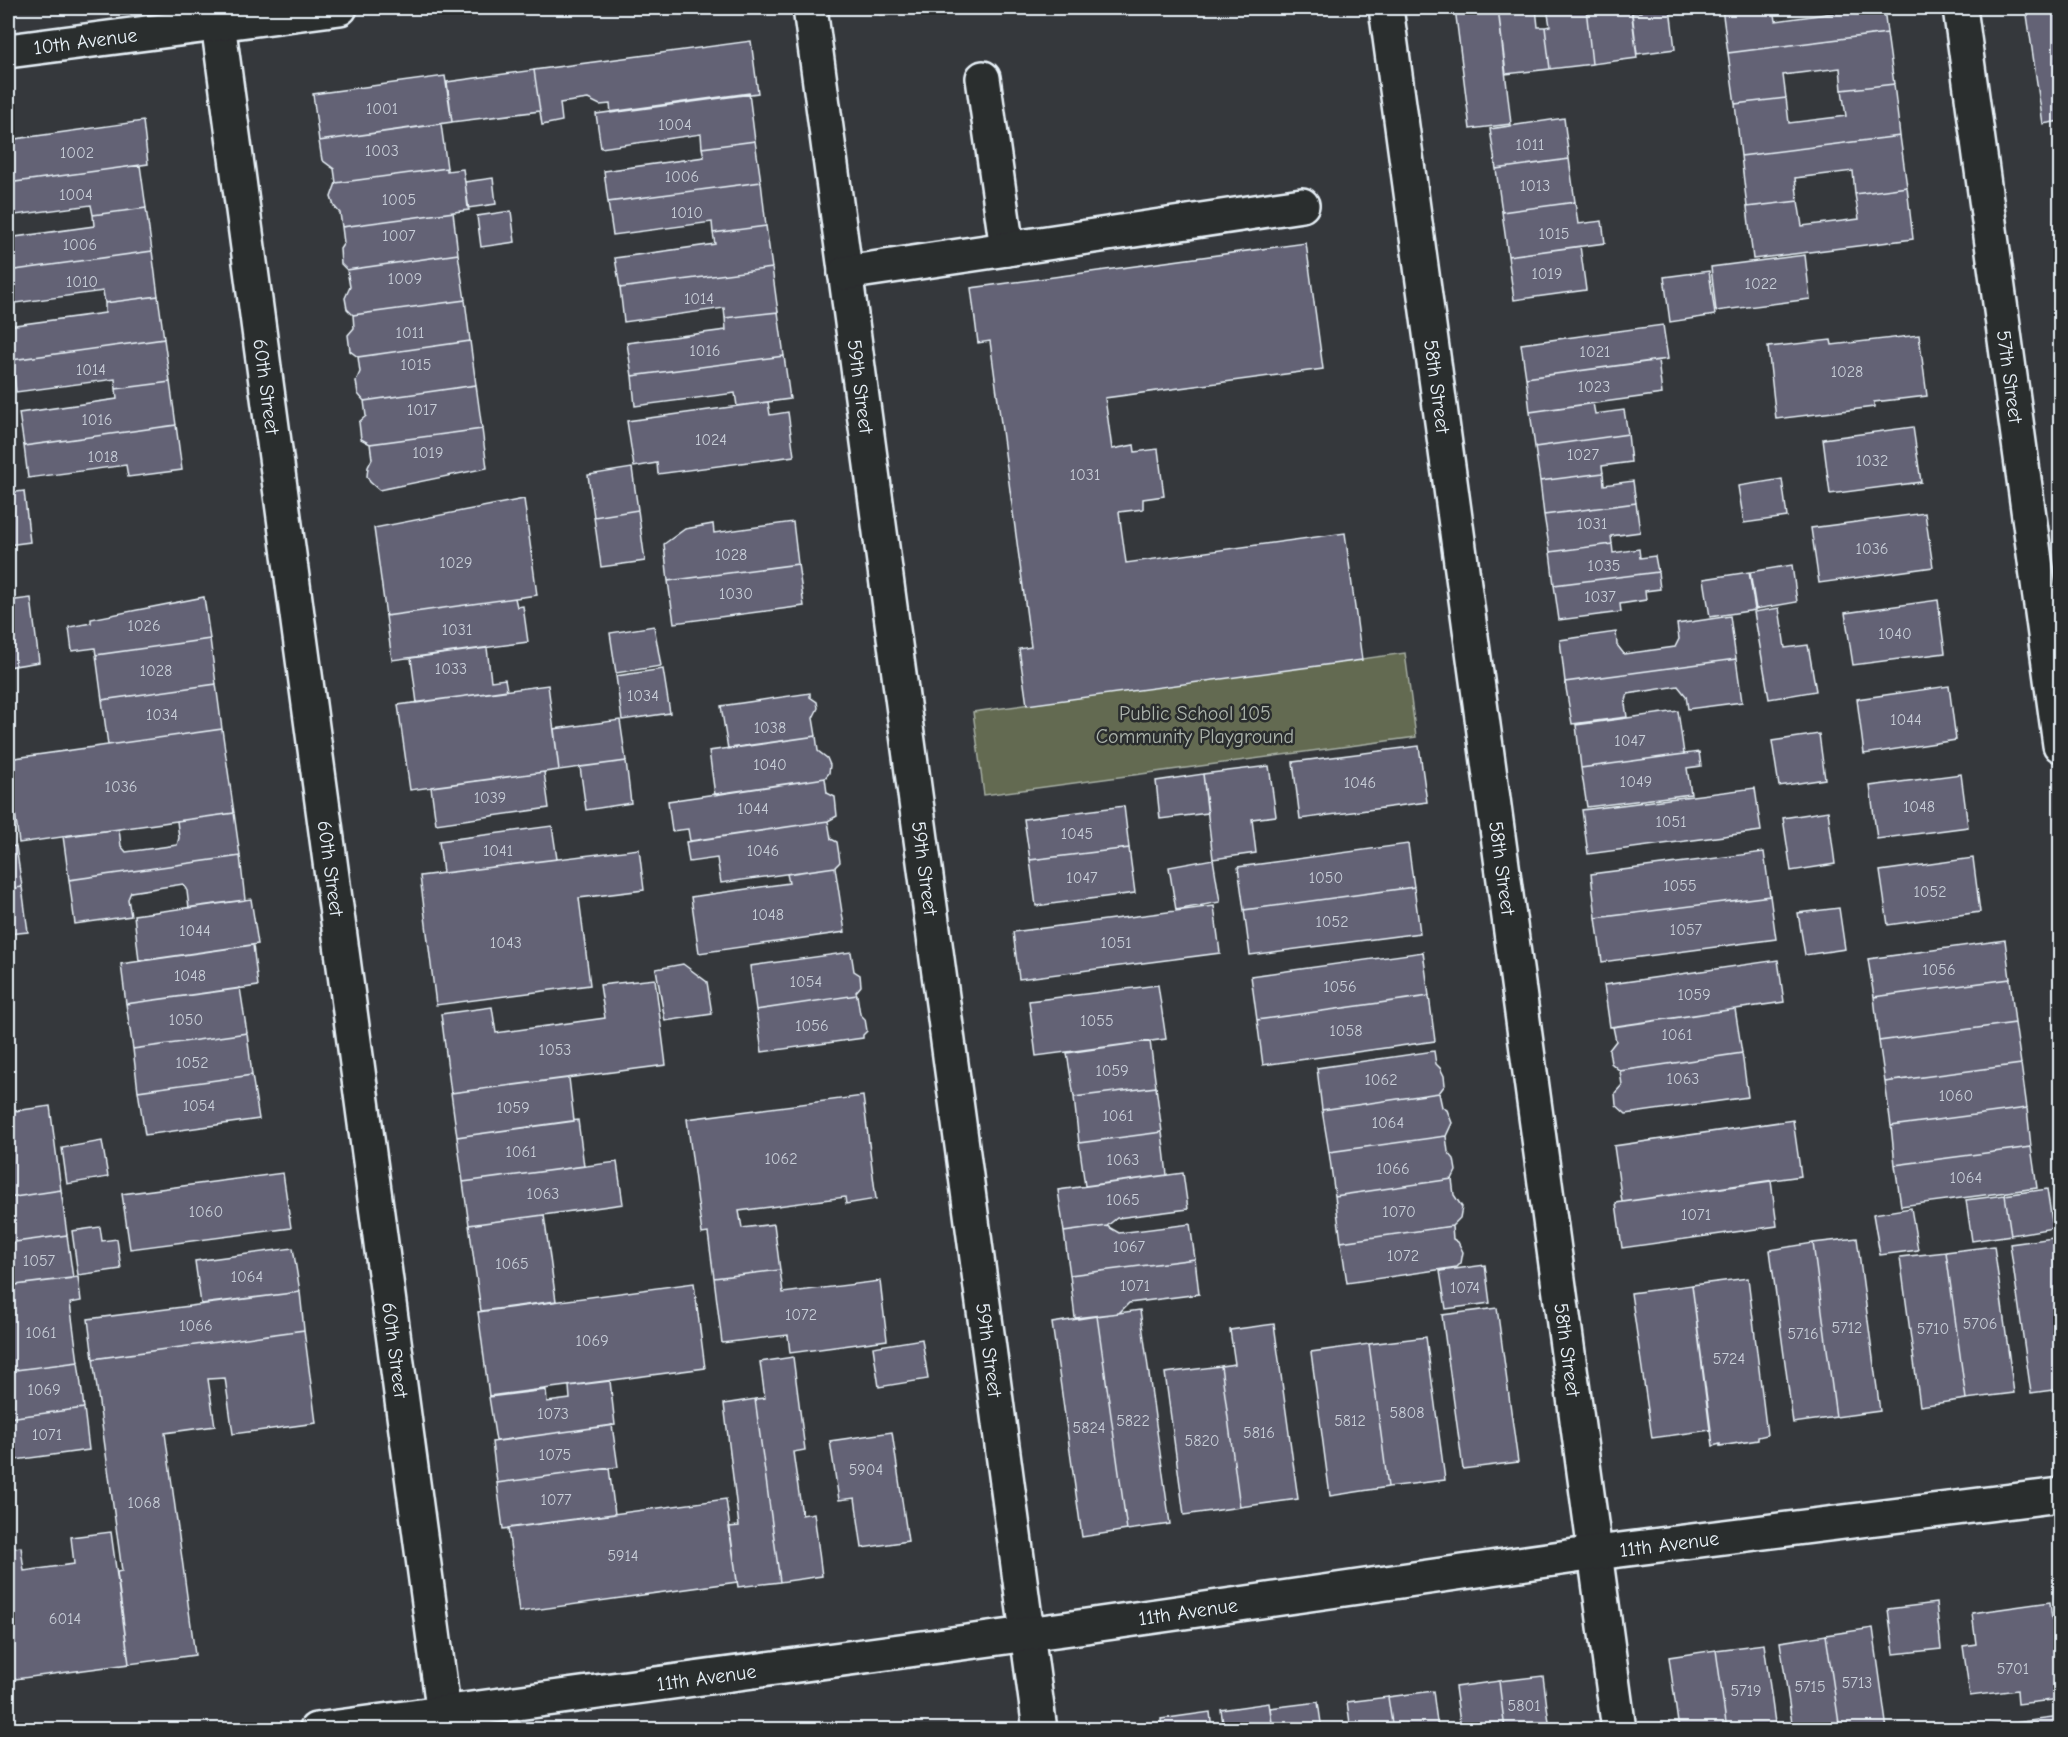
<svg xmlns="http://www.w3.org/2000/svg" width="2068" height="1737" viewBox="0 0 2068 1737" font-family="'Comic Neue',sans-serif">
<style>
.green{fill:#646b51;stroke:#a6aea4;stroke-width:1.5}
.building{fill:#636275;stroke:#e8f1f8;stroke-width:1.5}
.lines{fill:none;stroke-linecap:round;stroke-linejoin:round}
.minor-casing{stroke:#e8f1f8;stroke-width:38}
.minor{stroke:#2a2d2e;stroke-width:33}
.labels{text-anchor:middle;stroke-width:5;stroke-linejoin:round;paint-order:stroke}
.number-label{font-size:16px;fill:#c7cdd7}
.street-label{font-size:20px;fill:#e8f1f8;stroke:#2a2d2e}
.park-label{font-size:20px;fill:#adb5ad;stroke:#2a2d2e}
</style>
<rect width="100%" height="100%" fill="#35383c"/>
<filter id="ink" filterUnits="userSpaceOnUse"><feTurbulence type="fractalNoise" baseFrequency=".0167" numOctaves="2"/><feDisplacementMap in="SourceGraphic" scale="12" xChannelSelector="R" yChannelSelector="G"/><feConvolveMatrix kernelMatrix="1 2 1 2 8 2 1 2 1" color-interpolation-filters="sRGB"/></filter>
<g filter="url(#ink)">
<path class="green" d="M879 8H944L880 15Z
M1405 653 1416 737 984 795 973 712Z"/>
<path class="building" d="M1455 8H1498L1511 124 1470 129Z
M1498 8H1536L1538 27H1545L1550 69 1506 74Z
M1547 8H1586L1592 64 1550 69 1545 27 1550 26Z
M1586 8H1631L1637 58 1592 64Z
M1641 8H1670L1675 49 1637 54 1632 13 1641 12Z
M1722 8H1774L1776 21 1833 13 1832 8H1884L1887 33 1728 53Z
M2026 8H2060V121L2043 124Z
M1887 33 1894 84 1842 90 1840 68 1783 75 1786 98 1735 104 1728 53Z
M751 41 758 93 611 113 610 104 600 105 588 99 560 103 562 121 542 125 534 70Z
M534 70 540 111 452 122 447 82Z
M445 76 452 122 319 141 313 94Z
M1894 84 1900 136 1741 156 1735 104 1786 98 1789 123 1846 116 1842 90Z
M749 93 755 141 702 148 701 134 601 148 596 114Z
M1564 118 1569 159 1496 169 1490 129Z
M143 121 148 164 8 183V140Z
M441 124 447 168 336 183 334 169 322 160 319 141Z
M1900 136 1907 187 1855 194 1853 171 1795 178 1798 201 1747 207 1741 156Z
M755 141 761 182 608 202 604 171 704 157 702 148Z
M1569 159 1575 202 1502 212 1496 169Z
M140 165 146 208 93 215 91 205 8 216V183Z
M447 168V171L463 169 469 210 342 227 340 213 334 206 331 197 336 183Z
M493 178 496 204 468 208 465 182Z
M761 182 766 226 713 233 712 222 613 235 608 202Z
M1907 187 1913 239 1753 259 1747 207 1798 201 1802 226 1859 219 1855 194Z
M1575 202 1578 224 1602 221 1605 243 1508 256 1502 212Z
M146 208 152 251 8 271V238L94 226 93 215Z
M511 211 515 242 481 247 477 216Z
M453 212 458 254 347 270 341 264 340 249 344 243 342 227Z
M766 226 772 268 620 288 615 258 715 244 713 233Z
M1306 243 1323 369 1105 398 1112 449 1134 445 1135 452 1158 449 1164 496 1143 499V509L1119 512 1126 563 1345 533 1362 660 1027 705 1019 649 1031 647 990 341 978 343 971 288Z
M1580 246 1586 290 1514 300 1508 256Z
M152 251 158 296 105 303 103 291 8 304V271Z
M458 254 465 300 353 315 347 309 345 298 350 287 347 270Z
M1805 255 1810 299 1716 311 1711 267Z
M772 268 778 312 725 318 724 308 624 322 620 288Z
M1709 271 1715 315 1670 322 1664 277Z
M158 296 164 339 12 360 8 326 105 313V303Z
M465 300 470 341 358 357 350 351 348 335 354 328 353 315Z
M778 312 784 356 632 376 627 343 726 330 725 318Z
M1663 325 1668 359 1526 378 1521 344Z
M1919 335 1927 396 1874 402V407L1776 419 1768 347 1831 340 1832 345Z
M164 339 170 382 116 389 115 379 16 392 12 360Z
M470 341 476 385 364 401 358 394 356 381 360 372 358 357Z
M784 356 790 399 737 406 735 393 635 406 632 376Z
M1658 360 1662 394 1530 412 1526 378Z
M170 382 176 425 24 446 19 413 117 399 116 389Z
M476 385 482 429 370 444 361 439 359 422 366 416 364 401Z
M768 402 770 415 788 412 794 456 658 474 657 463 634 467 627 421Z
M1593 403 1595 414 1624 410 1628 434 1535 447 1530 412Z
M176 425 182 470 128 477 126 465 28 478 24 446Z
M1913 427 1921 482 1830 494 1823 439Z
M482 429 487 468 379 490 370 482 367 476 368 467 372 459 370 444Z
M1628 434 1631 462 1602 466 1603 473 1540 481 1535 447Z
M632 468 638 510 594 517 588 475Z
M1603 473 1604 485 1633 481 1636 503 1544 515 1540 481Z
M1782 479 1787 517 1744 523 1738 486Z
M24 491 30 542 8 545V493Z
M524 499 537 595 386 616 374 528Z
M1636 503 1640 532 1611 536 1612 544 1550 552 1544 515Z
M638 510 645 561 601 567 594 517Z
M1925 513 1933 567 1819 583 1811 528Z
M793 522 798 564 668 581 664 544 685 529 713 524 714 533Z
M1612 544 1613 553 1639 549 1640 558 1655 556 1658 572 1554 585 1550 552Z
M798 564 804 606 674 623 668 581Z
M1792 565 1797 602 1756 609 1750 572Z
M1658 572 1660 589 1645 591 1646 600 1620 604 1621 612 1559 620 1554 585Z
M1749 572 1755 610 1710 617 1704 579Z
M204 597 210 639 96 655 95 648 72 651 69 627 91 623V619Z
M31 598 39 662 8 667V601Z
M515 598 517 607 523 606 528 642 392 660 386 616Z
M1938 600 1945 653 1853 665 1845 613Z
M1779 608 1785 648 1808 645 1816 691 1769 699 1754 612Z
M1730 616 1736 659 1565 682 1560 640 1616 632 1617 645 1624 654 1675 647 1679 639 1677 624Z
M654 626 661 666 616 673 610 633Z
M210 639 216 684 102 700 96 655Z
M487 648 491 681 505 679 507 690 417 703 411 658Z
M1736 659 1742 702 1688 709 1686 696 1678 686 1628 694 1625 704 1627 717 1572 724 1565 682Z
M663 669 670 713 622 720 616 676Z
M216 684 222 729 108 745 102 700Z
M548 685 559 770 410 790 398 705Z
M1949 686 1956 740 1864 754 1857 699Z
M810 693V697L817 702 818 708 813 718 816 736 728 749 721 706Z
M1678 711 1684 754 1581 768 1576 725Z
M620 720 626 761 559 770 554 729Z
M222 729 234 813 19 843 8 759Z
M1819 734 1825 779 1779 786 1772 741Z
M816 736 818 751 827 758 830 765 829 773 825 778 715 795 709 751Z
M1419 746 1427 802 1300 819 1293 762Z
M1699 752 1701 766 1687 768 1691 794 1587 807 1581 768Z
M626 761 631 803 586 810 580 767Z
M1269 766 1276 816 1252 819 1256 853 1213 859 1203 774Z
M544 772 549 808 436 824 431 787Z
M1203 774 1208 813 1160 819 1156 781Z
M1961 774 1968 827 1877 839 1870 786Z
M825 778 827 793 835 797 837 816 828 821 690 841 688 829 672 831 668 801Z
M1755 788 1761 831 1588 854 1582 810Z
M1124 806 1129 848 1030 860 1024 819Z
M1828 811 1835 864 1791 871 1783 818Z
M234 813 240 856 69 880 63 836 119 829 121 846 126 852 177 845 179 838 177 821Z
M828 821 831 839 837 842 840 862 835 867 721 883 717 858 689 862 686 842Z
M552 826 557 859 443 873 439 841Z
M1408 844 1414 887 1244 910 1238 867Z
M16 846 22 887 8 889V847Z
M1129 848 1135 893 1036 906 1030 860Z
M639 849 644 890 579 898 590 985 436 1005 420 876Z
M1764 852 1770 896 1596 918 1591 874Z
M240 856 245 900 189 908 187 891 183 884 131 892 128 899 131 916 75 924 69 880Z
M1973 858 1980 912 1888 925 1880 871Z
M1213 859 1220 902 1176 910 1169 867Z
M835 867 845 932 699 953 691 897 789 883 787 874Z
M22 887 28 932 8 934V889Z
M1414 887 1420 933 1250 955 1244 910Z
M1770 896 1776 939 1602 962 1596 918Z
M251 899 258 944 139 961 134 915Z
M1214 906 1220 953 1019 979 1013 932Z
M1839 908 1845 949 1805 955 1798 913Z
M2005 940 2010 979 1874 997 1868 959Z
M253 945 258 986 126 1004 121 964Z
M851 952 854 971 860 975 861 986 856 992 857 995 756 1010 750 966Z
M1423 952 1429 996 1257 1020 1251 976Z
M1778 960 1784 1002 1610 1027 1604 985Z
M683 964 707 982 712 1014 665 1021 656 969Z
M655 979 666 1065 451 1093 441 1014 492 1007 496 1033 605 1018 600 985Z
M2010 979 2015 1023 1879 1041 1874 997Z
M1158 985 1166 1039 1036 1056 1029 1001Z
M240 988 247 1033 133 1049 126 1004Z
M857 995 860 1014 865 1019 867 1031 863 1035V1038L762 1052 756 1010Z
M1429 996 1435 1041 1263 1065 1257 1020Z
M1735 1009 1742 1053 1620 1071 1611 1063 1609 1050 1616 1041 1613 1027Z
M2015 1023 2021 1064 1885 1082 1879 1041Z
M247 1033 252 1075 138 1091 133 1049Z
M1150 1041 1156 1087 1074 1097 1067 1053Z
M1434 1051 1436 1064 1440 1068 1444 1076 1445 1085 1439 1093 1322 1110 1317 1068Z
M1742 1053 1748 1097 1626 1114 1616 1105 1615 1093 1622 1085 1620 1071Z
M2021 1064 2027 1108 1891 1126 1885 1082Z
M252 1075 259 1119 145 1135 138 1091Z
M569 1078 574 1121 457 1137 451 1093Z
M1156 1087 1162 1132 1079 1143 1074 1097Z
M1439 1093 1442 1107 1447 1110 1452 1123 1446 1136 1329 1152 1322 1110Z
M863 1096 876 1199 846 1204 845 1197 739 1211 742 1228 774 1224 780 1270 714 1278 708 1233 702 1234 687 1119Z
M50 1106 61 1190 8 1198V1112Z
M2027 1108 2031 1147 1895 1165 1891 1126Z
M578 1120 584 1166 463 1182 457 1137Z
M1793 1120 1801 1176 1622 1202 1614 1146Z
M1162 1132 1167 1175 1085 1186 1079 1143Z
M1446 1136 1448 1152 1454 1159 1456 1171 1452 1179 1335 1196 1329 1152Z
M102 1141 108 1177 67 1184 62 1148Z
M2031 1147 2037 1188 1901 1206 1895 1165Z
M617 1162 623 1204 469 1225 463 1182Z
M283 1173 291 1228 130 1249 122 1194Z
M1183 1173 1188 1209 1117 1218 1107 1226 1064 1232 1058 1190Z
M1452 1179 1454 1195 1462 1207 1460 1218 1452 1226 1341 1242 1335 1196Z
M1771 1181 1777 1226 1622 1248 1616 1203Z
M2047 1189 2053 1228 2011 1235 2005 1195Z
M61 1190 67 1235 8 1243V1198Z
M2005 1195 2011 1235 1972 1241 1966 1200Z
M1911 1208 1918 1250 1880 1255 1873 1214Z
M544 1215 556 1301 481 1311 469 1225Z
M1190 1224 1195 1259 1070 1275 1064 1232 1107 1226 1119 1233Z
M1452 1226 1453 1239 1458 1242 1463 1252 1461 1263 1457 1267 1347 1283 1341 1242Z
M100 1227 102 1241 117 1239 121 1269 78 1275 72 1231Z
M67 1235 73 1278 8 1286V1243Z
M2060 1237V1389L2031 1393 2010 1244Z
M1857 1238 1880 1411 1836 1417 1813 1243Z
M1813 1243 1836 1417 1793 1423 1770 1250Z
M1994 1246 2014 1393 1966 1399 1946 1252Z
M293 1248 300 1292 201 1304 195 1261Z
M1946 1252 1966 1399 1920 1406 1900 1257Z
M1195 1259 1199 1294 1129 1303 1119 1313 1075 1318 1070 1275Z
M1485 1265 1490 1303 1446 1309 1440 1271Z
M780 1270 783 1293 880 1281 887 1340 790 1353 788 1335 722 1343 714 1278Z
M78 1277 81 1301 70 1303 78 1362 8 1371V1286Z
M1748 1278 1767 1435 1758 1437V1440L1720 1446V1444L1713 1446 1692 1285Z
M694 1283 705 1368 489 1396 478 1312Z
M1692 1285 1710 1430 1652 1438 1631 1293Z
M300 1292 304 1330 93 1359 88 1319Z
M1497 1308 1518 1462 1463 1469 1442 1315Z
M1140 1310 1170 1524 1127 1530 1097 1316Z
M1097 1316 1127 1530 1082 1537 1052 1323Z
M1274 1324 1298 1499 1240 1507 1221 1366 1235 1364 1230 1330Z
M304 1330 316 1423 233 1434 225 1378 208 1379 215 1426 165 1433 195 1655 129 1664 117 1572 122 1571 93 1359Z
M1426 1337 1445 1480 1388 1487 1369 1344Z
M922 1339 928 1379 879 1387 873 1347Z
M1369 1344 1388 1487 1330 1496 1311 1352Z
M793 1357 805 1450 793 1452 802 1515 814 1513 822 1576 780 1582 755 1399 765 1398 760 1362Z
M78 1362 84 1408 8 1418V1371Z
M1221 1366 1240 1507 1184 1515 1165 1373Z
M610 1381 615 1425 496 1441 489 1397 546 1390 547 1402 570 1399 569 1386Z
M755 1399 780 1582 738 1587 729 1527 739 1526 724 1404Z
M84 1408 89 1450 8 1461V1418Z
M612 1425 618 1467 497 1483 492 1442Z
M892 1432 908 1541 862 1548 855 1498 839 1500 830 1441Z
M609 1468 615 1514 503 1529 497 1483Z
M726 1499 737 1582 519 1612 508 1528Z
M111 1532 129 1664 8 1680V1549L21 1547 24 1571 74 1564 71 1537Z
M2050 1602 2052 1620 2060 1619V1699L2018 1704 2017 1690 1970 1696 1963 1646 1976 1644 1972 1613Z
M1936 1603 1941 1649 1894 1654 1888 1609Z
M1873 1628 1887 1730H1840L1826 1635Z
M1826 1635 1840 1730H1793L1780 1642Z
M1764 1644 1776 1730H1727L1716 1650Z
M1716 1650 1727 1730H1679L1669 1657Z
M1543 1676 1550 1730H1505L1499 1681Z
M1499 1681 1505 1730H1461L1455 1687Z
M1433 1691 1438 1730H1393L1388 1697Z
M1388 1697 1393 1730H1351L1347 1702Z
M1318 1702 1322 1730H1273L1270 1708Z
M1269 1703 1273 1730H1224L1221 1710Z
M1210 1712 1212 1730H1162L1161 1719Z
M2060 1717V1730H1957Z
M1161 1723 1162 1730H1117Z"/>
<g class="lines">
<defs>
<g id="minor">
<path id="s1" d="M216 8 446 1730"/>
<path id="s2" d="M810 8 1040 1730"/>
<path id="s3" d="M1386 8 1619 1730"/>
<path id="s4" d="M1960 8 2060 745"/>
<path id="s5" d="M8 51 340 8"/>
<path d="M983 78 1007 249"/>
<path d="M845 273 1302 205"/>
<path id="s6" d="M316 1730 1086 1626 1596 1553 2060 1495"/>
</g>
</defs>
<use href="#minor" class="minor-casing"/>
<use href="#minor" class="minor"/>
</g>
</g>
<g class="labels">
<g class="number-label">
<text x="382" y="114">1001</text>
<text x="675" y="130">1004</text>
<text x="1530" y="150">1011</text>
<text x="382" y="156">1003</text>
<text x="77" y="158">1002</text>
<text x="682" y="182">1006</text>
<text x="1535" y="191">1013</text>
<text x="76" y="200">1004</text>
<text x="399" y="205">1005</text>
<text x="687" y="218">1010</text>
<text x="1554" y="239">1015</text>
<text x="399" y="241">1007</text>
<text x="80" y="250">1006</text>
<text x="1547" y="279">1019</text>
<text x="405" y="284">1009</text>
<text x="82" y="287">1010</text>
<text x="1761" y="289">1022</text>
<text x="699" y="304">1014</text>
<text x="410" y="338">1011</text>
<text x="705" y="356">1016</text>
<text x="1595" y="357">1021</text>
<text x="416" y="370">1015</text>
<text x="91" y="375">1014</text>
<text x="1847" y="377">1028</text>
<text x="1594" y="392">1023</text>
<text x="422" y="415">1017</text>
<text x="97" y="425">1016</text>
<text x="711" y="445">1024</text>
<text x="428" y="458">1019</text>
<text x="1583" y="460">1027</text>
<text x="103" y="462">1018</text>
<text x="1872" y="466">1032</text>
<text x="1085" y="480">1031</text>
<text x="1592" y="529">1031</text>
<text x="1872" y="554">1036</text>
<text x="731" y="560">1028</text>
<text x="456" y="568">1029</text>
<text x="1604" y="571">1035</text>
<text x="736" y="599">1030</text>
<text x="1600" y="602">1037</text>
<text x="144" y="631">1026</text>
<text x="457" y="635">1031</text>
<text x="1895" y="639">1040</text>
<text x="451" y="674">1033</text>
<text x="156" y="676">1028</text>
<text x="643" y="701">1034</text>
<text x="162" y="720">1034</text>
<text x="1906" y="725">1044</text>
<text x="770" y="733">1038</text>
<text x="1630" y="746">1047</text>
<text x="770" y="770">1040</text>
<text x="1636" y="787">1049</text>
<text x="1360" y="788">1046</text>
<text x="121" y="792">1036</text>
<text x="490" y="803">1039</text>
<text x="1919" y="812">1048</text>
<text x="753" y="814">1044</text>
<text x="1671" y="827">1051</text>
<text x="1077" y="839">1045</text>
<text x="498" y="856">1041</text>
<text x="763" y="856">1046</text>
<text x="1082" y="883">1047</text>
<text x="1326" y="883">1050</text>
<text x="1680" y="891">1055</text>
<text x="1930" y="897">1052</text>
<text x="768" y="920">1048</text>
<text x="1332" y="927">1052</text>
<text x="1686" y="935">1057</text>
<text x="195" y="936">1044</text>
<text x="506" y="948">1043</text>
<text x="1116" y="948">1051</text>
<text x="1939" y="975">1056</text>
<text x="190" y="981">1048</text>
<text x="806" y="987">1054</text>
<text x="1340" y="992">1056</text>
<text x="1694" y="1000">1059</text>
<text x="186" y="1025">1050</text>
<text x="1097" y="1026">1055</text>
<text x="812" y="1031">1056</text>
<text x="1346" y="1036">1058</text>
<text x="1677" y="1040">1061</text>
<text x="555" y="1055">1053</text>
<text x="192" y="1068">1052</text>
<text x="1112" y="1076">1059</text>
<text x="1683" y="1084">1063</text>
<text x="1381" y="1085">1062</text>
<text x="1956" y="1101">1060</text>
<text x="199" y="1111">1054</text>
<text x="513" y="1113">1059</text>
<text x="1118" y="1121">1061</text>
<text x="1388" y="1128">1064</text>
<text x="521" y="1157">1061</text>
<text x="781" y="1164">1062</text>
<text x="1123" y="1165">1063</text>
<text x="1393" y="1174">1066</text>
<text x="1966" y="1183">1064</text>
<text x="543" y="1199">1063</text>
<text x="1123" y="1205">1065</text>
<text x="206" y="1217">1060</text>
<text x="1399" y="1217">1070</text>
<text x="1696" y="1220">1071</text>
<text x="1129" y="1252">1067</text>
<text x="1403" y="1261">1072</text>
<text x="39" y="1266">1057</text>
<text x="512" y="1269">1065</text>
<text x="247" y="1282">1064</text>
<text x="1135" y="1291">1071</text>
<text x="1465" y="1293">1074</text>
<text x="801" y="1320">1072</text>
<text x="1980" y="1329">5706</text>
<text x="196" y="1331">1066</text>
<text x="1847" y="1333">5712</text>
<text x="1933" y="1334">5710</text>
<text x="41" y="1338">1061</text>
<text x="1803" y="1339">5716</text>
<text x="592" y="1346">1069</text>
<text x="1729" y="1364">5724</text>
<text x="44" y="1395">1069</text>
<text x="1407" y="1418">5808</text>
<text x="553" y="1419">1073</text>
<text x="1133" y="1426">5822</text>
<text x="1350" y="1426">5812</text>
<text x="1089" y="1433">5824</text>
<text x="1259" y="1438">5816</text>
<text x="47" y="1440">1071</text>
<text x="1202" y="1446">5820</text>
<text x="555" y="1460">1075</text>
<text x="866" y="1475">5904</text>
<text x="556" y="1505">1077</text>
<text x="144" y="1508">1068</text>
<text x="623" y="1561">5914</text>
<text x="65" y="1624">6014</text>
<text x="2013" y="1674">5701</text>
<text x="1857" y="1688">5713</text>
<text x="1810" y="1692">5715</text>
<text x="1746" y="1696">5719</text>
<text x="1524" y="1711">5801</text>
</g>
<g class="street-label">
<text dy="7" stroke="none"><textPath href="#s5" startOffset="78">10th Avenue</textPath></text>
<text dy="7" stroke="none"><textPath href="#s4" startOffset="372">57th Street</textPath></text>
<text dy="7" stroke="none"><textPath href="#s1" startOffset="382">60th Street</textPath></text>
<text dy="7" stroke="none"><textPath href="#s2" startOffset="382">59th Street</textPath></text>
<text dy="7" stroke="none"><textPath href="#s3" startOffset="382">58th Street</textPath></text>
<text dy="7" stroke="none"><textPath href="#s1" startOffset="868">60th Street</textPath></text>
<text dy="7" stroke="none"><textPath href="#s3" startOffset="868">58th Street</textPath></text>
<text dy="7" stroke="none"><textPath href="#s2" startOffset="868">59th Street</textPath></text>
<text dy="7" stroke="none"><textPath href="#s1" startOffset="1354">60th Street</textPath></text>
<text dy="7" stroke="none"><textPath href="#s2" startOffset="1354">59th Street</textPath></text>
<text dy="7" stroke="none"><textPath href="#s3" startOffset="1354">58th Street</textPath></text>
<text dy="7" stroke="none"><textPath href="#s6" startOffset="1366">11th Avenue</textPath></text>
<text dy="7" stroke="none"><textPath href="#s6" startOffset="880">11th Avenue</textPath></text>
<text dy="7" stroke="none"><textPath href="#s6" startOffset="394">11th Avenue</textPath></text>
</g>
<g class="park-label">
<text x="1195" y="720">Public School 105<tspan x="1195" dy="23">Community Playground</tspan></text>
</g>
</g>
<rect width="2068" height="1737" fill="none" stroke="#2a2d2e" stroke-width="30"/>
<rect x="15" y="15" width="2038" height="1707" fill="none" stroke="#e8f1f8" stroke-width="2" filter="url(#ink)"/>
</svg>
